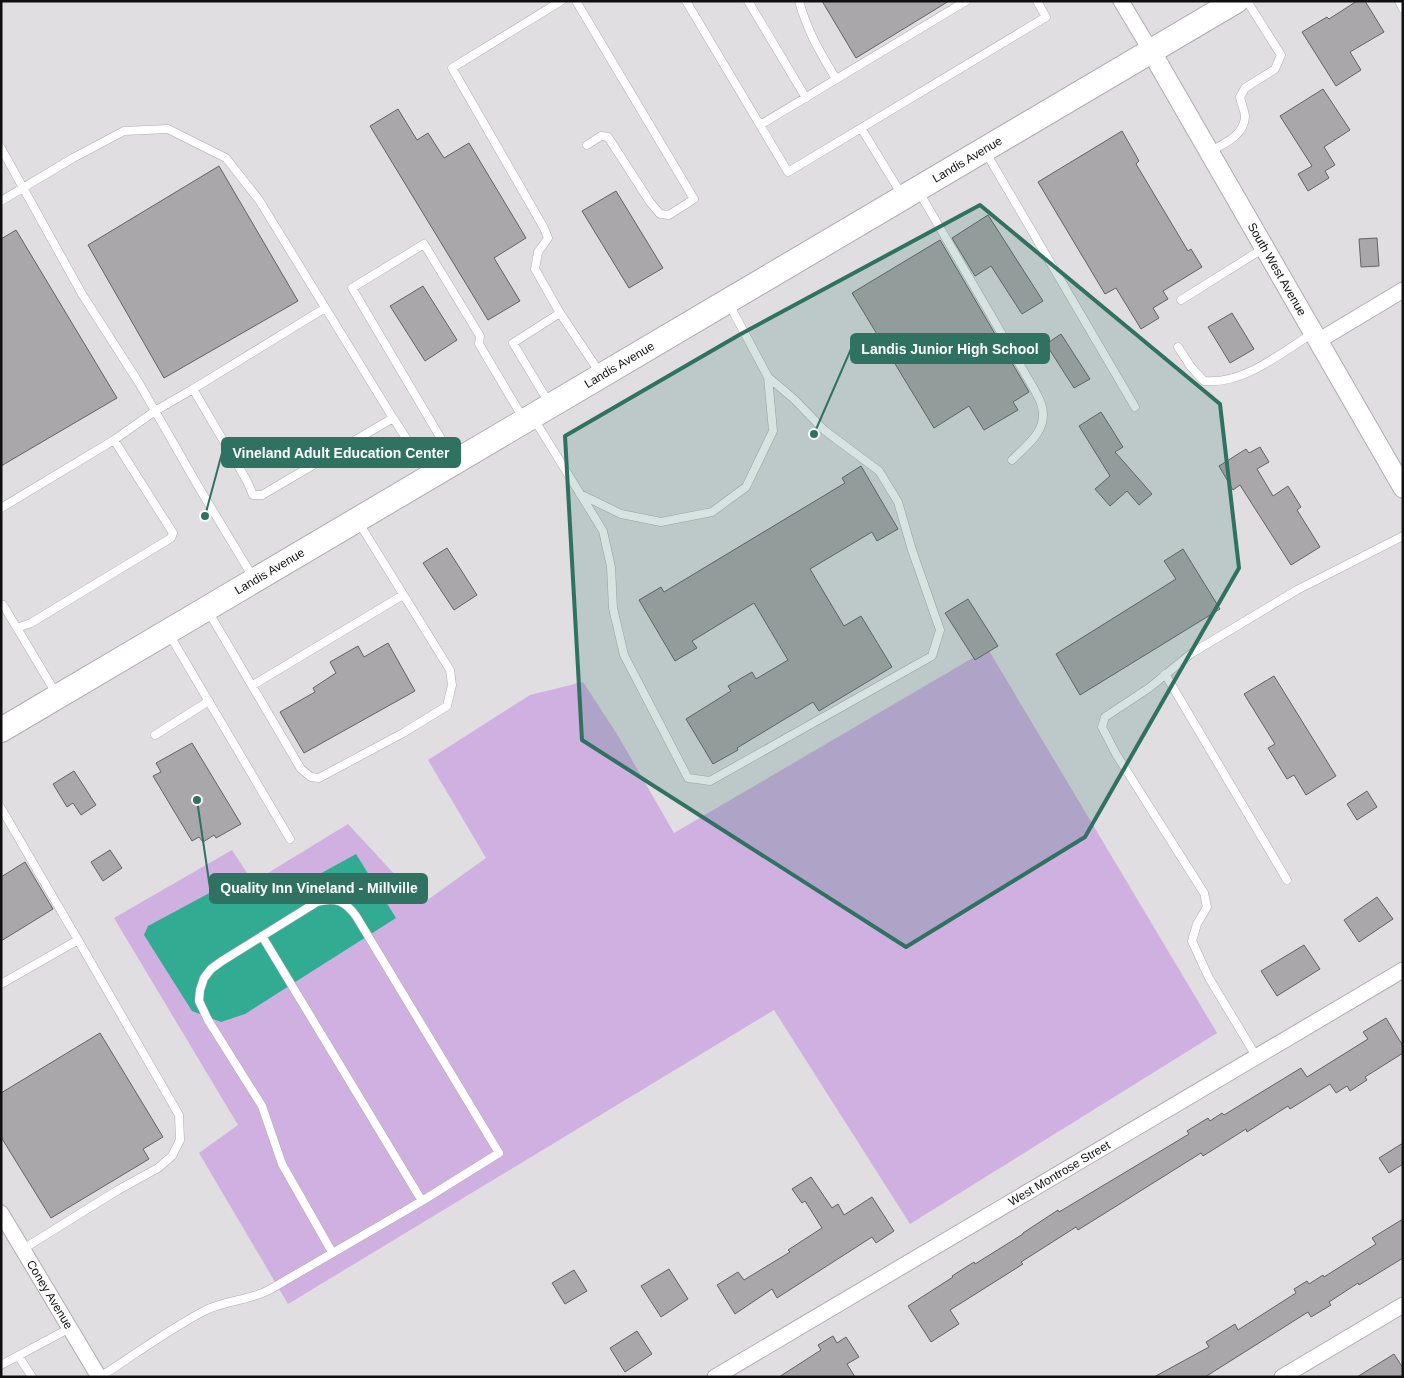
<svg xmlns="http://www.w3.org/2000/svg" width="1404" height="1378" viewBox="0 0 1404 1378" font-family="Arial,sans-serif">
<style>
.green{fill:#cfb0e0}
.water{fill:#31ac92}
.building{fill:#a9a7a9;stroke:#646264}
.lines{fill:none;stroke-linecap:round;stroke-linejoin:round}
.service-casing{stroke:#aeacaf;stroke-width:9}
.minor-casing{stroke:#aeacaf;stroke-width:17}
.tertiary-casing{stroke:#aeacaf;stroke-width:21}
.primary-casing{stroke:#aeacaf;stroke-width:26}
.service{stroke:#fff;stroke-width:8}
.minor{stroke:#fff;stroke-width:15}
.tertiary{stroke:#fff;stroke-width:19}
.primary{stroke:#fff;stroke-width:24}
.marked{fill:#307262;fill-opacity:0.2;stroke:#307262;stroke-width:4;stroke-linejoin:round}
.labels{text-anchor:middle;stroke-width:5;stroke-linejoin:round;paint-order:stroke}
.street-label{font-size:12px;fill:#100f10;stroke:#fff}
.leader{fill:none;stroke:#307262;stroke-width:2}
.callout-dot{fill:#307262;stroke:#fff;stroke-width:2}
.callout{fill:#307262;stroke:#307262;stroke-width:2}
.callout-label{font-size:14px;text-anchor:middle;font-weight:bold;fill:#fff}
</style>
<rect width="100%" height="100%" fill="#e0dee1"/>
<path class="green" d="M988 649 1217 1033 910 1224 774 1010 288 1304 199 1153 238 1125 114 918 232 850 253 882 348 824 422 904 486 858 428 760 530 695 583 682 617 734 674 833Z"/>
<path class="water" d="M356 854 396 918 245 1014 221 1022 192 1011 144 935 148 926 215 890 267 903Z"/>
<path class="building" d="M822 1H949L856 58Z
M1357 1H1365L1384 32 1350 52 1361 70 1336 86 1302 32 1327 17 1329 19Z
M1323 89 1350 130 1324 147 1335 165 1325 171 1329 178 1308 191 1298 174 1312 166 1280 116Z
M398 109 417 140 428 133 444 158 469 143 526 238 494 258 520 301 488 320 370 126Z
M1122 131 1139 161 1136 164 1188 251 1191 249 1202 267 1163 291 1168 299 1153 308 1159 318 1141 329 1116 288 1105 294 1038 182Z
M219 166 298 301 164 378 88 245Z
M616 191 663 268 629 288 582 211Z
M988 215 1043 301 1022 314 991 266 975 276 952 238Z
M16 230 117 398 1 466V239Z
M1377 238 1379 266 1361 267 1359 239Z
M940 240 1029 392 1013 402 1018 410 984 430 969 406 934 428 852 293Z
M423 286 457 340 425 361 390 306Z
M1232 313 1254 349 1230 363 1208 327Z
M1061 334 1090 379 1074 388 1046 344Z
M1101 412 1123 447 1115 452 1152 494 1139 505 1127 491 1110 506 1095 489 1110 476 1079 426Z
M1260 447 1269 462 1257 469 1273 496 1288 486 1301 507 1297 510 1320 547 1291 565 1240 485 1233 490 1219 466 1246 449 1249 453Z
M861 466 898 529 877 541 872 532 810 569 844 626 861 616 892 667 819 711 813 702 737 748 738 750 713 764 686 719 731 691 728 686 752 672 756 679 788 660 754 603 692 641 697 648 675 661 639 600 661 587 664 592 845 483 842 478Z
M447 548 477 595 454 610 423 563Z
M1183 549 1220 609 1080 695 1056 654 1176 579 1164 561Z
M968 599 998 646 975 660 945 613Z
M388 643 415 691 304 753 280 712 315 692 313 688 336 673 330 662 358 646 364 657Z
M1274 676 1336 776 1306 795 1294 775 1287 779 1268 748 1275 744 1244 694Z
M192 743 241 824 216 838 214 835 203 842 199 837 192 841 153 776 161 772 156 763Z
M74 771 96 805 81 815 73 803 67 807 53 784Z
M1367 791 1377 807 1357 820 1347 804Z
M110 850 122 868 103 881 91 862Z
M25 862 53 909 1 941V877Z
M1377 897 1393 919 1359 942 1344 920Z
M1304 945 1320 969 1277 996 1261 971Z
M1386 1018 1403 1046V1053L1365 1077 1367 1080 1350 1091 1347 1086 1336 1093 1330 1084 1290 1109 1288 1106 1247 1132 1246 1129 1203 1156 1201 1153 1078 1230 1076 1227 1021 1262 1023 1264 950 1310 959 1324 931 1342 908 1306 953 1277 952 1276 974 1262 975 1264 1023 1234V1233L1058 1210 1059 1212 1189 1134 1187 1131 1208 1118 1210 1121 1222 1113 1224 1115 1301 1068 1307 1077 1368 1039 1363 1032Z
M100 1033 163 1137 143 1149 149 1159 51 1218 1 1137V1093Z
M1403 1143V1164L1389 1173 1379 1158Z
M811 1177 832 1208 838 1204 844 1215 872 1197 894 1231 876 1243 872 1237 777 1298 772 1289 735 1314 717 1285 738 1272 744 1280 790 1252 788 1250 822 1228 805 1201 802 1203 792 1189Z
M1403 1219V1258L1359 1285 1358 1283 1329 1302 1331 1305 1311 1317 1308 1312 1205 1377H1154L1209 1347 1206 1342 1235 1324 1238 1330 1296 1293 1294 1289 1307 1281 1309 1284 1323 1275 1324 1277 1376 1244 1372 1238Z
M669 1269 688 1299 661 1317 641 1286Z
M574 1270 587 1291 565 1304 552 1283Z
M637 1331 652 1354 625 1372 610 1348Z
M833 1336 837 1343 846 1337 859 1357 847 1364 855 1377H779L821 1350 818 1345Z
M1394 1354 1403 1368V1377H1357Z"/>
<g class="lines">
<defs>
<path id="service" d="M576 1 694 199 669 215 660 214 650 202 608 137 601 136 587 145
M686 1 788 172 1046 17 1037 1
M748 1 806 98
M799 1C808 33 820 52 836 79
M1399 1 1403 9
M760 125 966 1
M861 128 902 195
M1 148 82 294 139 383 198 486 254 579
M985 151 1135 407
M1209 152C1223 144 1244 136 1245 117 1245 111 1241 103 1240 97L1245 88 1275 69 1281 55 1247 1
M919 192 1034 389C1037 395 1041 401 1042 407 1048 431 1026 446 1012 460
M1 201 73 158 124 131 168 129 226 158 259 200 393 418 262 495H253L247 481 193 389 325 308
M1181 300 1264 248
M560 313 600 373
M1178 347 1191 367 1204 381C1243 385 1281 353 1313 333
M549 403 513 343 560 313 535 269 538 252 548 238 544 228 452 68 561 1
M393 418 429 473
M534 419 603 531 611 567 613 608 624 655 688 778 710 781 932 656 940 630 912 550 898 502 879 471 824 430 794 399 768 377 729 304
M453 459 352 288 424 244 480 336 479 344 523 418
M580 494 621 514 661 522 712 512 746 487 773 431 768 377
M1 508 114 440 155 411 193 389
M1 606 3 605 17 628 31 623 171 538 173 533 114 440
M208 611 301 769 311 777 319 778 403 733 447 706 452 685 450 670 359 523
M17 628 57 695
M169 634 290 839
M1165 674 1287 880
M253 685 403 595
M155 735 209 701
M1 808 78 940 1 984
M262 936 422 1201
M1256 1056 1209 978 1192 941 1197 924 1207 907 1204 893 1116 754 1102 727 1105 717 1149 688 1192 653 1297 590 1403 536
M23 1249 118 1190 158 1168 172 1156 180 1140 179 1115 78 940
M19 1357 32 1377
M1 1365 70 1328
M100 1377C134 1355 168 1330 204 1311 225 1300 248 1301 269 1290L422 1201 499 1153 356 916C345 901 336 897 317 902L222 961 211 969 204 978 200 990 199 1001 208 1020 262 1106 282 1164 332 1252"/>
<g id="minor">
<path d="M1121 1 1151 51"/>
<path d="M1318 341 1403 290"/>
<path id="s1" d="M1 1213 99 1377"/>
<path id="s2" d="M715 1377 1403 970"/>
<path d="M1282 1377 1403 1305"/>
</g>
<g id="tertiary">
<path id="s3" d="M1151 51 1403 488"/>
</g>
<g id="primary">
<path id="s4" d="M1 730 1236 1"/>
</g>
</defs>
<use href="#service" class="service-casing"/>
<use href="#minor" class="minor-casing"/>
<use href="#tertiary" class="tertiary-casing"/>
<use href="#primary" class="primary-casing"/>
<use href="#service" class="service"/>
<use href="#minor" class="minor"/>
<use href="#tertiary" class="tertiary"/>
<use href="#primary" class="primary"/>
</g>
<path class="marked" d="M980 205 1220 404 1239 568 1085 837 906 947 582 740 565 436 739 335Z"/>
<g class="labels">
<g class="street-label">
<text dy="4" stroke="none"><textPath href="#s4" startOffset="1122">Landis Avenue</textPath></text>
<text dy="4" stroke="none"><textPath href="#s3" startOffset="252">South West Avenue</textPath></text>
<text dy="4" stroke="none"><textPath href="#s4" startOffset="718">Landis Avenue</textPath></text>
<text dy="4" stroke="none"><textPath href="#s4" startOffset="312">Landis Avenue</textPath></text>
<text dy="4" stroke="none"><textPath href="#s2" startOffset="400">West Montrose Street</textPath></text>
<text dy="4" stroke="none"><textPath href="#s1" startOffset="95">Coney Avenue</textPath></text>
</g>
</g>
<path class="leader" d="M814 434L851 349M205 516L222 453M197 800L210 888"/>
<g class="callout-dot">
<circle cx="814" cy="434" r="5"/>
<circle cx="205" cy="516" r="5"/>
<circle cx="197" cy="800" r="5"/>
</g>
<g class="callout">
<rect x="851" y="334" width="198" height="29" rx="5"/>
<rect x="222" y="438" width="238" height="29" rx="5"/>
<rect x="210" y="874" width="217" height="29" rx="5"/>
</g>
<g class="callout-label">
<text x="950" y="354">Landis Junior High School</text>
<text x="341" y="458">Vineland Adult Education Center</text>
<text x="319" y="893">Quality Inn Vineland - Millville</text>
</g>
<rect width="1404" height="1378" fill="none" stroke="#100f10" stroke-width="5"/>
</svg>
